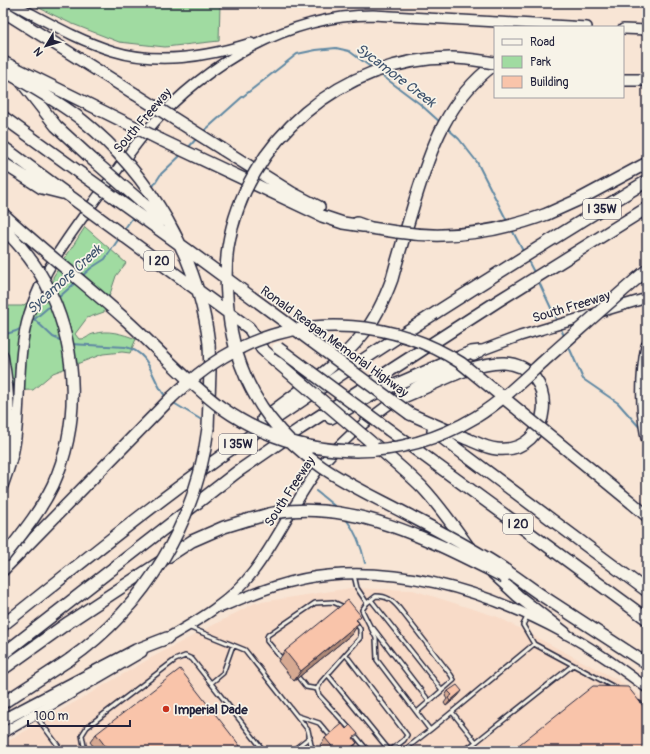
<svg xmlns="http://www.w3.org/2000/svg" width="650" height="754" viewBox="0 0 650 754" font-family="Pangolin,sans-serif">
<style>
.built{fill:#f8dbc8}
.green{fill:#a0dba1;stroke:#617e6e}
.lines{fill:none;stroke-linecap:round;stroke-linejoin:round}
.stream{stroke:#5f88a3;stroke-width:2}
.service-casing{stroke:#22223b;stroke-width:6}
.secondary-casing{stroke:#22223b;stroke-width:12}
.motorway-casing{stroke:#22223b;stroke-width:14}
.service{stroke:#f7f3e8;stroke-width:3}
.secondary{stroke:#f7f3e8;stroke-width:9}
.motorway{stroke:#f7f3e8;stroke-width:11}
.motorway-bridge-casing{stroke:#22223b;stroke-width:14;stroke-linecap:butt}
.motorway-bridge{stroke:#f7f3e8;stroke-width:11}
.wall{fill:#d6a992;stroke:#22223b}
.shaded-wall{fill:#ae8977;stroke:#22223b}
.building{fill:#f9c4aa;stroke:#22223b}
.poi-dot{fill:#c8321e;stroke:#f7f3e8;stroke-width:1.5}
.labels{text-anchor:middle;stroke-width:3.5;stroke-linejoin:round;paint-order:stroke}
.shield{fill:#f7f3e8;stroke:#62616f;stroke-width:1}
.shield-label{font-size:12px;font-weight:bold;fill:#22223b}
.street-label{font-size:13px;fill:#22223b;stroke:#f7f3e8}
.poi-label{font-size:13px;font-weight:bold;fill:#22223b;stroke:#f7f3e8;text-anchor:start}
.water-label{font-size:14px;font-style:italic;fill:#41556f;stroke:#f7f3e8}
</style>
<rect width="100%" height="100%" fill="#f8e5d5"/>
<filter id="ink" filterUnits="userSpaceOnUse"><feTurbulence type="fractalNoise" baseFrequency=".025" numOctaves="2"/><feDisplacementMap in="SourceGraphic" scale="8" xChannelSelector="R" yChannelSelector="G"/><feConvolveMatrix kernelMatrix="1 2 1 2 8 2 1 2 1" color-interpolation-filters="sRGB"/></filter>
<g filter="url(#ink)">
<path class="built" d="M350 588 413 590 498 617 616 679 647 701V751H3V744L151 658 255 603Z"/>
<path class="green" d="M29 3H227L220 5 219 41 165 47 119 42 70 23Z
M85 227 126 263 116 276 104 312 87 318 75 334 79 339C89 339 86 336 93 334 107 329 123 334 136 339L130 353 122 352 103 354 53 373 33 390 3 391V306H22L53 287V277Z"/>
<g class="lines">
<path class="stream" d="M380 74 420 104 441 123
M447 128 459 139 477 162 508 223
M203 132 241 98 297 54 316 50 336 48 349 51 372 68
M188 148 197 138
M152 188 161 174 182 154
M511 228 524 253
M123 231 133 217
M527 259 535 274
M82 276 91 268 105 259 120 237
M538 280 557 321
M57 299 76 282
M35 320 53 337 62 341
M30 323 51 305
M560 327 565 338
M3 335 16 331 23 327
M70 344 126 347C153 354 150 380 167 398
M568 345 583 379 618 403 641 429
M172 402 200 419
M316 491 337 508
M346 519C356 532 362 548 365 563"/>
<defs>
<path id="service" d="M354 575 357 588 367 603
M371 600 442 690
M527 617 523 625 534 644 616 688
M188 627 245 650 308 730 311 745 316 751
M373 628 429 701
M281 658 267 641V637L268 635 315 603 333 602 344 607
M328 675 389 750H391L404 740 407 735 346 655
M298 677 306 687 317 689
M211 683 223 673 233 645
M639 703 647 709
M452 712 534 644
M36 716 62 751
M298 716 319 723 331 737
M350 729 319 695 317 689 321 682 360 638V629L356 623
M430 730 452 712 476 742 464 751
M354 734 368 751
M476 742 573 665
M88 751 84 746 82 735 87 727 175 660 185 656 192 659 264 751
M292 751 310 737
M403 751 430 730 377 660 376 638 362 610 367 603 376 596C387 596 392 600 399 608L451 675 454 680 417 712"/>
<path id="secondary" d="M11 3C44 20 77 40 113 51 158 65 206 57 251 43
M623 29 647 30
M3 355C10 392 13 430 3 466
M474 355 480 351 520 336 647 298
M3 486C8 472 13 459 15 445 22 401 16 356 29 314 43 269 71 233 99 195 116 172 132 148 150 127 206 64 287 15 373 15L587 27
M222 607C256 592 292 578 329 575 411 568 492 594 564 633 593 648 620 668 647 688
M162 641C195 622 230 603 253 572 280 537 296 496 324 462 360 420 409 389 457 363
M3 733 142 652"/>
<path id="motorway" d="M3 11 135 94
M20 80 56 126 93 160
M623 80H647
M3 117 83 175
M161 140 322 216 343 223 363 226
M3 147 68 195
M222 149 292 193 319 207
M3 163 42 188 62 193
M547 214 578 200 647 163
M357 223 371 228 397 232
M249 328 262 349 278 363
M647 346C641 377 641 406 647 438
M398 399C429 388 470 362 504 363 561 366 554 455 497 449 485 448 476 442 465 438 447 430 428 422 410 414
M331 418 376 393 471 352 480 351
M263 419C297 392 336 368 363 334 376 318 385 298 392 279 399 253 407 227 415 200 432 146 447 100 495 64
M208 428 210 371 209 344
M389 430 647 619
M433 431 647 591
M375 445C391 459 407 472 422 487 440 506 455 528 470 549
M632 503 647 516
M3 570 171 398
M493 573 518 596 565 633
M541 595 647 664
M3 625C85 560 166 493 253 434 381 345 514 262 647 181
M3 654 237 472 301 428 498 301 647 208
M3 669 69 622 192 541 224 527 250 519
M3 703 69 660
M3 720 136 650 167 638"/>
</defs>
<use href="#service" class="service-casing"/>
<use href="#secondary" class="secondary-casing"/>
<use href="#motorway" class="motorway-casing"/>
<use href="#service" class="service"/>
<use href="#secondary" class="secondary"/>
<use href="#motorway" class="motorway"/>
<defs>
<path id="motorway-bridge" d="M3 62 161 140
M495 63C481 61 466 58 452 58 343 57 245 141 228 247 225 267 226 288 228 308 232 347 245 385 269 417 309 470 359 488 414 518 437 530 460 542 483 556 503 567 522 582 541 595
M3 70C30 86 58 101 82 120 150 174 199 258 209 344
M135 94 222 149
M93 160 162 220
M83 175 189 251 410 414
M68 195 249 328
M3 214C43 251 86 284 126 320 157 348 189 384 222 408 299 462 396 465 476 417 502 401 524 379 546 359 580 329 613 299 647 270
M3 228C22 247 40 269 51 294 78 352 80 426 53 485 40 512 21 535 3 558
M397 232C448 240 499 232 547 214
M278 348 389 430
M278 363 372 443
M171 398C192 378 214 360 240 348 310 313 396 321 461 363L632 503
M250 519C260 517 270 513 280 512 359 501 436 543 504 577
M69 660C146 606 197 521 208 428"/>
</defs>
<use href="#motorway-bridge" class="motorway-bridge-casing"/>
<use href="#motorway-bridge" class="motorway-bridge"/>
</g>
<path class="wall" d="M358 621 352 634 294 681 278 661 285 651Z
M448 691 458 696 446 706 444 703 447 699 445 696Z
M96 734 244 751H97L90 742Z
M325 738 354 740 357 743 350 751H324L320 745Z"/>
<path class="shaded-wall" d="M359 623 352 634 294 681 301 671Z
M462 691 458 696 446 706 450 701Z
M357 743 351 750 346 751Z"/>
<path class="building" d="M348 600 361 616 356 620 359 623 301 671 285 651Z
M180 669 244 751H109L96 734Z
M457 685 462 691 450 701 448 698 452 695 448 691Z
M593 686 628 687 647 711V751H511Z
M342 724 346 729 350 725 358 734 353 738 357 743 346 751H336L325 738Z"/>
</g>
<circle class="poi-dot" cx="166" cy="709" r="4"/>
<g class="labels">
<g class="shield">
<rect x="583" y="199" width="38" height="20" rx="3"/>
<rect x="144" y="251" width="30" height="20" rx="3"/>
<rect x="219" y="434" width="38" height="20" rx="3"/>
<rect x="503" y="514" width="30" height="20" rx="3"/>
</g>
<g class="shield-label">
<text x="602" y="213">I 35W</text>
<text x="159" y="265">I 20</text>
<text x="238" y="448">I 35W</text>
<text x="518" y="528">I 20</text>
</g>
<g class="street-label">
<text transform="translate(142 120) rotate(-49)" y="5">South Freeway</text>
<text transform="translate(571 306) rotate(-17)" y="5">South Freeway</text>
<text transform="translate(335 341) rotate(36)" y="5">Ronald Reagan Memorial Highway</text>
<text transform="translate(289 491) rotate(-57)" y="5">South Freeway</text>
</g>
<g class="poi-label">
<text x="174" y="714">Imperial Dade</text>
</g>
<g class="water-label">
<text transform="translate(396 75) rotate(37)" y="5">Sycamore Creek</text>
<text transform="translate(64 279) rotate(-42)" y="5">Sycamore Creek</text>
</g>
</g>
<rect width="650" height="754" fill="none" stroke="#f7f3e8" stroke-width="16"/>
<rect x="8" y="8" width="634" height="738" fill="none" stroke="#22223b" stroke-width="1.5" filter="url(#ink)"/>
<rect x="494" y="26" width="130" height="72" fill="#f7f3e8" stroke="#a29fa3"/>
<rect x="502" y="39" width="20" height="6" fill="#f7f3e8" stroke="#a29fa3"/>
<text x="530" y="46" font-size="12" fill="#22223b">Road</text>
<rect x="502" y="56" width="20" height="12" fill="#a0dba1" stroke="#a29fa3"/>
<text x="530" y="66" font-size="12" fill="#22223b">Park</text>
<rect x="502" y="76" width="20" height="12" fill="#f9c4aa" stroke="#a29fa3"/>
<text x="530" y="86" font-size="12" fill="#22223b">Building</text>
<g transform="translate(46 46) rotate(232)" stroke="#f7f3e8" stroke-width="3" paint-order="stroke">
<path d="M0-3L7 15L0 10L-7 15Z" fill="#22223b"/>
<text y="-6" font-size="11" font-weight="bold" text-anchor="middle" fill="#22223b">N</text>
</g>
<path d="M28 720v6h102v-6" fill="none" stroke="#22223b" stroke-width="2"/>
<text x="34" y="720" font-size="12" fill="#22223b" stroke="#f7f3e8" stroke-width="3" paint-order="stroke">100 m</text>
</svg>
